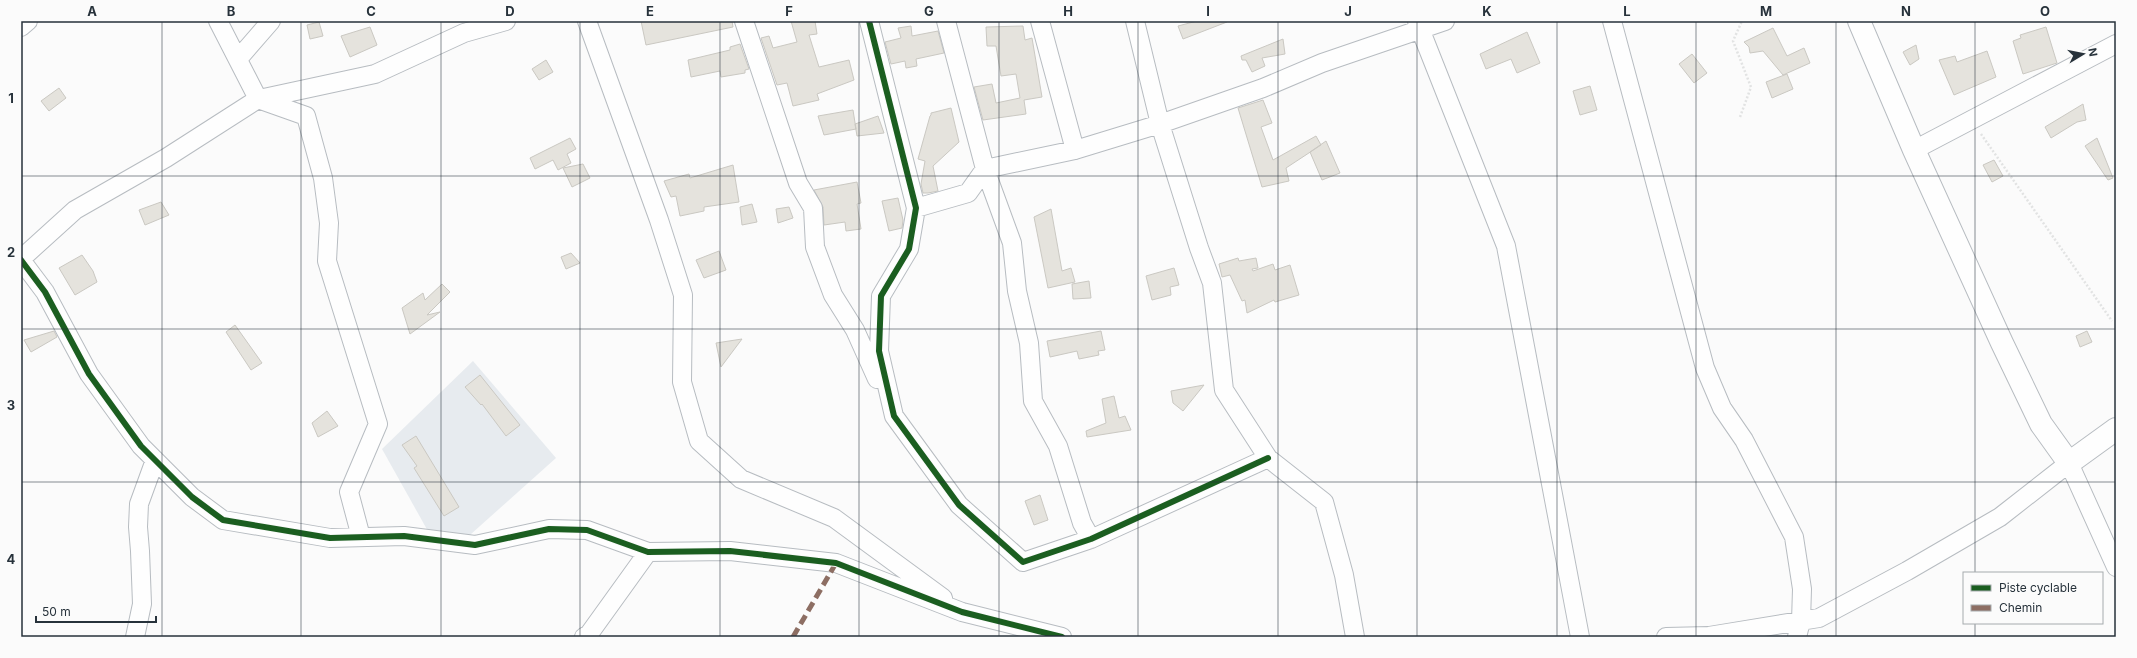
<svg xmlns="http://www.w3.org/2000/svg" width="2137" height="658" viewBox="0 0 2137 658" font-family="Inter,sans-serif">
<style>
.built{fill:#e7ebef}
.building{fill:#e5e3dd;stroke:#cac8c2}
.lines{fill:none;stroke-linecap:round;stroke-linejoin:round}
.minor-casing{stroke:#b7bcc1;stroke-width:20}
.tertiary-casing{stroke:#b7bcc1;stroke-width:24}
.path{stroke:#e2e3e3;stroke-width:2.5;stroke-dasharray:2 2;stroke-linecap:butt}
.minor{stroke:#fefefe;stroke-width:18}
.tertiary{stroke:#fefefe;stroke-width:22}
.quiet{stroke:#8d6e63;stroke-width:5;stroke-dasharray:10 5;stroke-linecap:butt}
.cycleway-casing{stroke:#fbfbfb;stroke-width:8}
.cycleway{stroke:#1b5e20;stroke-width:6}
.grid{fill:none;stroke:#27323b;stroke-width:1;stroke-opacity:0.55}
.neatline{fill:none;stroke:#27323b;stroke-width:1.5}
.grid-label{font-size:13px;text-anchor:middle;font-weight:bold;fill:#27323b}
</style>
<rect width="100%" height="100%" fill="#fbfbfb"/>
<path class="built" d="M473 361 556 458 461 543 429 533 382 449Z"/>
<path class="building" d="M641 21H732L733 27 646 45Z
M791 21H815L817 34 809 35 819 67 849 60 854 80 817 94 819 100 793 106 787 83 777 85 761 38 769 36 773 48 797 42Z
M1197 21H1227V22L1183 39 1178 26Z
M319 22 323 36 310 39 307 25Z
M911 26 912 36 938 31 944 53 916 59 917 66 906 68 905 61 891 64 885 42 901 38 898 28Z
M1023 26 1025 40 1032 38 1042 97 1024 100 1026 114 983 120 974 87 992 84 996 103 1020 98 1016 74 1001 76 996 46H987L986 27Z
M370 27 377 45 350 57 341 36Z
M2046 27 2057 63 2023 74 2013 41 2021 38 2020 35Z
M1773 28 1787 56 1804 48 1810 63 1783 75 1763 51 1750 53 1749 47 1744 42Z
M1527 32 1540 63 1517 73 1511 59 1486 69 1480 54Z
M1283 39 1285 54 1262 58 1265 66 1252 72 1246 60H1242L1241 56Z
M740 44 749 69 745 70V73L721 77 720 71 691 77 688 60 730 50V47Z
M1916 45 1919 59 1910 65 1903 52Z
M1987 51 1996 77 1954 95 1939 60 1955 56 1957 62Z
M1692 54 1707 73 1694 83 1679 64Z
M546 60 553 72 539 80 532 69Z
M1787 74 1793 89 1772 98 1766 82Z
M1590 86 1597 110 1580 115 1573 91Z
M59 88 66 98 49 111 41 101Z
M1263 100 1272 123 1261 127 1273 160 1316 136 1321 145 1286 168 1289 181 1262 187 1238 108Z
M2083 104 2086 120 2077 122 2051 138 2045 127Z
M951 108 959 142 933 166 938 191 928 193H923L921 184 925 161 918 159 930 116 931 115V113Z
M853 110 856 129 824 135 818 116Z
M878 116 884 133 857 136 855 124Z
M570 138 576 149 567 154 571 163 558 170 553 160 535 169 530 158Z
M2097 138 2113 178 2108 180 2085 146Z
M1326 141 1340 173 1322 180 1310 152Z
M1994 160 2003 176 1992 182 1983 165Z
M583 164 590 178 572 187 563 168Z
M733 165 739 202 704 207V211L680 216 676 196 671 197 664 181 689 174 690 178Z
M857 182 861 203 857 204 861 229 846 231 845 222 824 225 823 207 814 190Z
M898 198 903 220 902 228 889 231 882 201Z
M161 202 169 215 145 225 139 210Z
M752 204 757 222 742 225 740 207Z
M789 207 793 218 778 223 776 209Z
M1051 209 1062 271 1071 268 1075 282 1048 288 1034 217Z
M719 251 726 270 704 278 696 260Z
M571 253 580 263 566 269 561 257Z
M82 255 93 271 97 282 75 295 59 268Z
M1238 258 1239 261 1256 258 1258 268 1252 269 1253 271 1273 264 1275 270 1290 265 1299 295 1275 302 1274 300 1247 313 1245 300 1242 301 1230 275 1222 277 1219 264Z
M1174 268 1179 285 1170 287 1171 295 1152 300 1146 276Z
M1089 281 1091 298 1073 299 1072 284Z
M442 284 450 292 427 315 440 312 410 334 402 308 423 293 425 300Z
M235 325 262 363 251 370 226 332Z
M54 331 57 337 31 352 24 340Z
M1101 331 1105 350 1098 351 1099 355 1079 359 1077 351 1050 357 1047 341Z
M2087 331 2092 342 2080 347 2076 336Z
M742 339 721 367 716 343Z
M480 375 520 425 506 436 482 404 481 405 465 387Z
M1204 385 1183 411 1173 403 1171 391Z
M1114 396 1119 418 1125 416 1131 430 1087 437 1086 431 1106 423 1102 399Z
M327 411 338 426 318 437 312 423Z
M416 436 459 507 444 516 414 468 417 466 402 445Z
M1040 495 1048 520 1034 525 1025 501Z"/>
<g class="lines">
<defs>
<path id="minor" d="M587 21 659 220 683 295 682 382 699 441 741 479 834 518 943 598
M744 21 798 183 813 208 815 247 833 295 855 330 877 379
M869 21 916 208 909 249 881 296 879 351 894 416 959 505 1023 562 1091 539 1268 458
M946 21 985 169 1012 243 1017 291 1029 343 1033 401 1058 446 1082 523 1091 539
M1040 21 1075 150
M1135 21 1160 124 1199 248 1212 283 1224 390 1268 458 1324 502 1344 575 1355 637
M1417 21 1506 246 1580 637
M1612 21 1705 368 1722 408 1744 440 1794 537 1802 589 1801 621 1797 637
M21 27 28 21
M238 59 271 21
M258 99 306 116 323 178 329 223 327 261 378 424 349 492 361 537
M259 99 375 74 464 33 506 21
M1914 150 2116 44
M916 208 968 193 985 169 1075 150 1160 124 1263 88 1322 63 1445 21
M21 259 75 210 166 158 258 99 218 21
M21 260 45 292 89 374 141 446 192 497 223 520 330 538 404 536 475 545 549 529 587 530 648 552 730 551 836 563 962 612 1062 637
M135 637 142 604 140 551 138 527 139 504 155 460
M584 637 589 634 648 552
M1666 637 1709 636 1819 618 1907 571 2000 517 2069 463 2116 567"/>
<path id="tertiary" d="M1859 21 1914 150 2002 343 2041 424 2069 463 2116 429"/>
</defs>
<use href="#minor" class="minor-casing"/>
<use href="#tertiary" class="tertiary-casing"/>
<path class="path" d="M1740 117 1751 87 1733 41 1742 21
M1981 134 2112 321"/>
<use href="#minor" class="minor"/>
<use href="#tertiary" class="tertiary"/>
<path class="quiet" d="M793 637 836 563"/>
<defs>
<path id="cycleway" d="M869 21 916 208 909 249 881 296 879 351 894 416 959 505 1023 562 1091 539 1268 458
M21 260 45 292 89 374 141 446 192 497 223 520 330 538 404 536 475 545 549 529 587 530 648 552 730 551 836 563 962 612 1062 637"/>
</defs>
<use href="#cycleway" class="cycleway-casing"/>
<use href="#cycleway" class="cycleway"/>
</g>
<path class="grid" d="M162 21V637M301 21V637M441 21V637M580 21V637M720 21V637M859 21V637M999 21V637M1138 21V637M1278 21V637M1417 21V637M1557 21V637M1696 21V637M1836 21V637M1975 21V573M21 176H2116M21 329H2116M21 482H2116M1975 623V637"/>
<rect width="2137" height="658" fill="none" stroke="#fbfbfb" stroke-width="44"/>
<rect x="1963" y="572" width="140" height="52" fill="#fbfbfb" stroke="#a6abae"/>
<rect x="1971" y="585" width="20" height="6" fill="#1b5e20" stroke="#a6abae"/>
<text x="1999" y="592" font-size="12" fill="#27323b">Piste cyclable</text>
<rect x="1971" y="605" width="20" height="6" fill="#8d6e63" stroke="#a6abae"/>
<text x="1999" y="612" font-size="12" fill="#27323b">Chemin</text>
<g transform="translate(2083 54) rotate(80)" stroke="#fbfbfb" stroke-width="3" paint-order="stroke">
<path d="M0-3L7 15L0 10L-7 15Z" fill="#27323b"/>
<text y="-6" font-size="11" font-weight="bold" text-anchor="middle" fill="#27323b">N</text>
</g>
<path d="M36 616v6h120v-6" fill="none" stroke="#27323b" stroke-width="2"/>
<text x="42" y="616" font-size="12" fill="#27323b" stroke="#fbfbfb" stroke-width="3" paint-order="stroke">50 m</text>
<rect x="22" y="22" width="2093" height="614" class="neatline"/>
<g class="grid-label">
<text x="92" y="16">A</text>
<text x="231" y="16">B</text>
<text x="371" y="16">C</text>
<text x="510" y="16">D</text>
<text x="650" y="16">E</text>
<text x="789" y="16">F</text>
<text x="929" y="16">G</text>
<text x="1068" y="16">H</text>
<text x="1208" y="16">I</text>
<text x="1348" y="16">J</text>
<text x="1487" y="16">K</text>
<text x="1627" y="16">L</text>
<text x="1766" y="16">M</text>
<text x="1906" y="16">N</text>
<text x="2045" y="16">O</text>
<text x="11" y="103">1</text>
<text x="11" y="257">2</text>
<text x="11" y="410">3</text>
<text x="11" y="564">4</text>
</g>
</svg>
